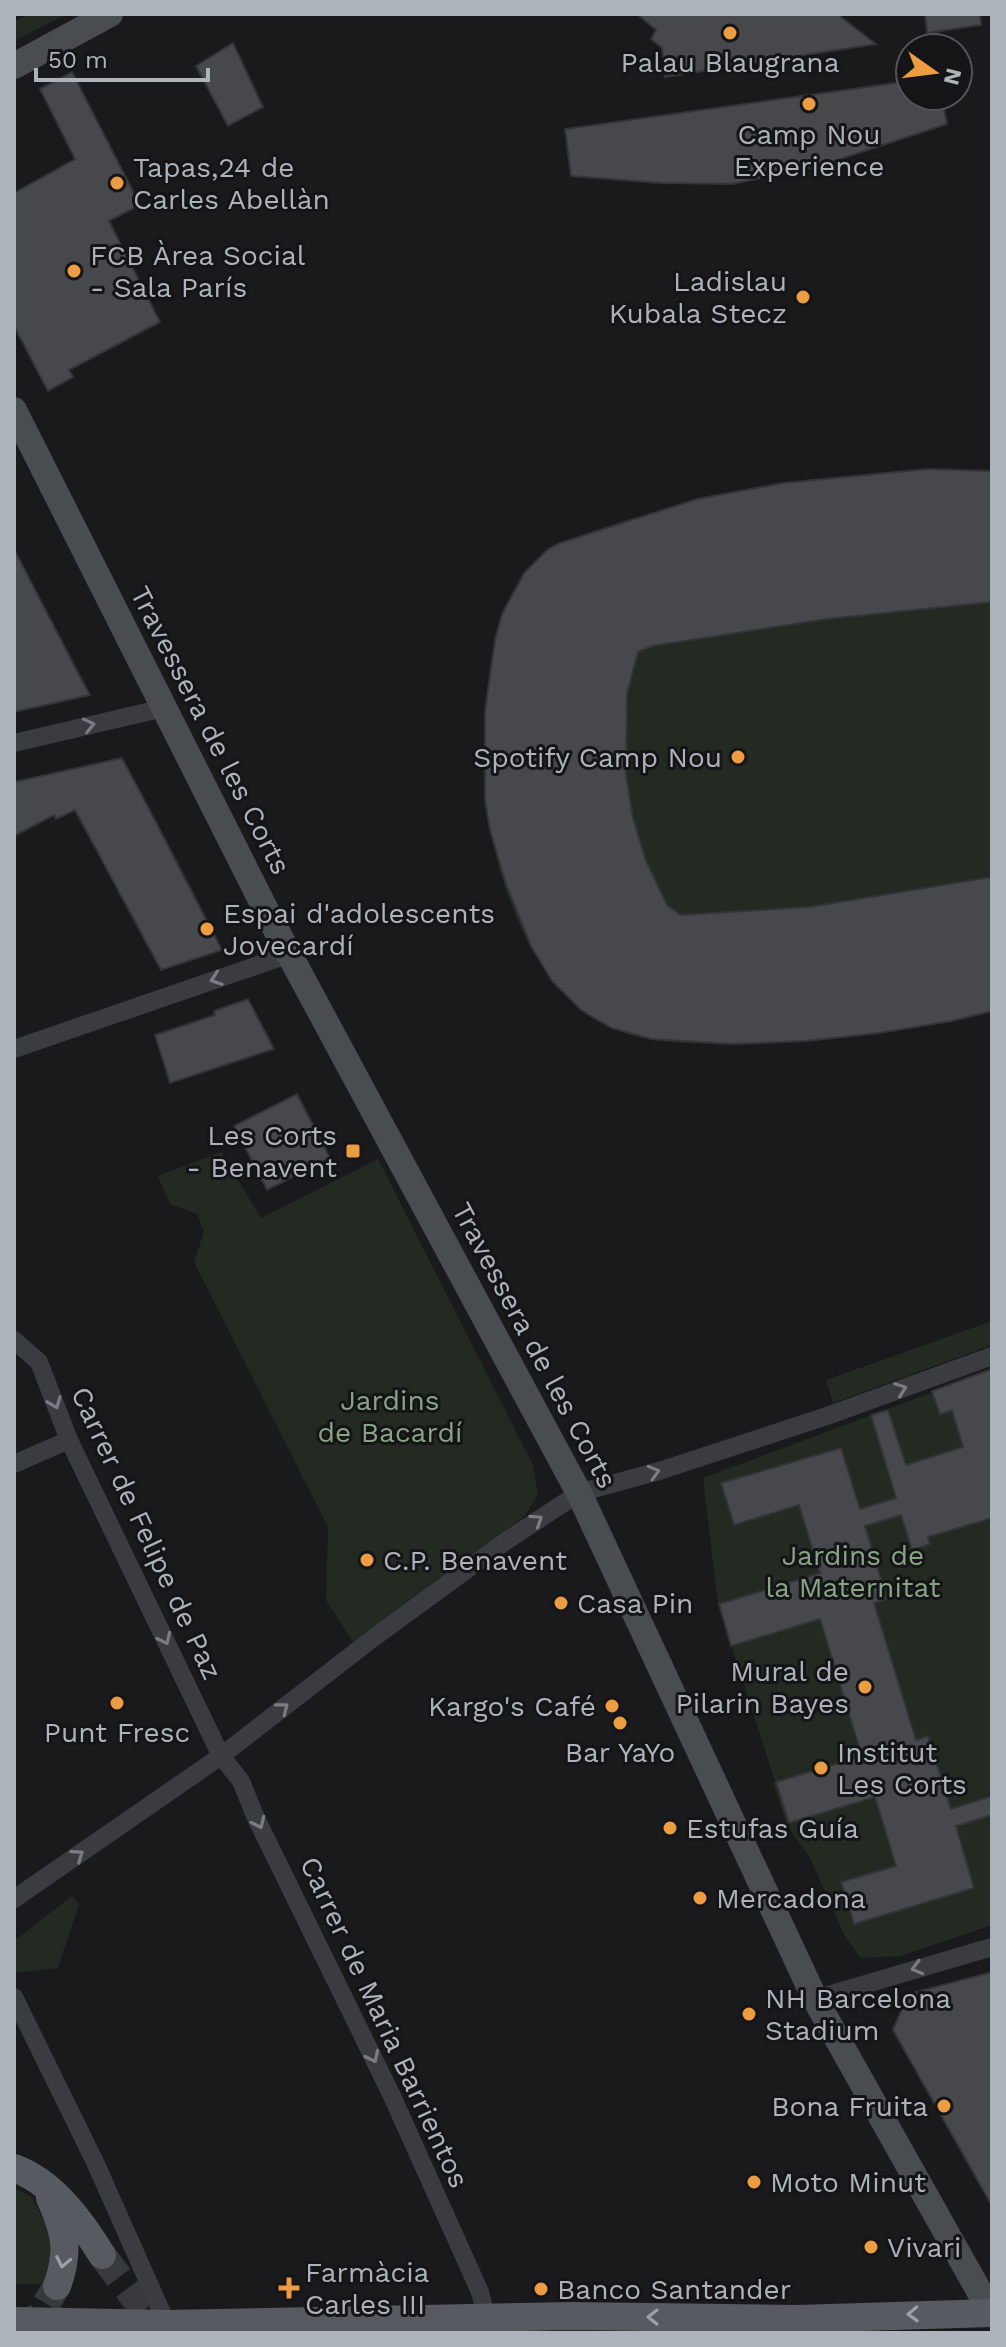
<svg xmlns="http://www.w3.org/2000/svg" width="1006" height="2347" viewBox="0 0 1006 2347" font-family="'Work Sans',sans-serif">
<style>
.green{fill:#222a22}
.building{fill:#47484c;stroke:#343438;stroke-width:2}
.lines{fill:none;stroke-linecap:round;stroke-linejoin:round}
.primary-tunnel{stroke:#37393c;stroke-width:28;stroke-dasharray:28 14;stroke-linecap:butt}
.street{stroke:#3b3c41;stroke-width:18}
.secondary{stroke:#494c51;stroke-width:26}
.primary{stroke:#575a60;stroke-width:28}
.oneway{stroke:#7a7d84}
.oneway2{stroke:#9ca1a9}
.poi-dot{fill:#ec9c41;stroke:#151517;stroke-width:3}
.labels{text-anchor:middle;stroke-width:6;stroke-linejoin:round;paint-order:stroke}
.poi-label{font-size:28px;fill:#adb3bb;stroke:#151517;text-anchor:start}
.street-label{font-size:28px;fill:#adb3bb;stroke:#151517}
.park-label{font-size:28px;fill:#87a585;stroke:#151517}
</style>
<rect width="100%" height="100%" fill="#1a1a1c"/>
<path class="green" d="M29 14H67L14 41V22Z
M928 469 992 471V1011C900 1034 805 1046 710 1044 678 1043 639 1042 610 1027 532 988 496 884 486 802 481 763 484 721 489 682 496 629 509 570 560 543 683 496 798 477 928 469Z
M221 1152 261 1218 378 1159 533 1465 538 1494 525 1516 353 1642 326 1600 328 1527 194 1262 204 1232 197 1214 170 1204 158 1176Z
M992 1321V1345L833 1403 826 1380Z
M992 1370V1925L900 1956 861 1958 845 1937 810 1858 787 1825 773 1783 775 1781 718 1605 703 1478Z
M72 1896 79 1904 58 1968 14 1973V1941Z
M14 2188 32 2197 50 2233 51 2256 43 2284H14Z"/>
<path class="building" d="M637 14H837L876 44 665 77 662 48 651 39 656 30Z
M925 14H980L981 25 927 33Z
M233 43 263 107 228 126 196 66Z
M72 72 140 205 109 221 160 322 69 370 73 377 48 391 14 326V193L75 159 40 89Z
M910 81V96H942L947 124 819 166 732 184 660 183 571 176 565 129Z
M928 469 992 471V602L827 619 652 646 638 652 627 694 626 775 633 818 646 861 667 905 681 915 809 907 992 877V1011L952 1021 879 1033 805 1041 731 1044 651 1039 612 1028 594 1018 580 1009 552 981 531 946 506 884 490 830 485 800V710L495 640 502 614 524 573 548 549 560 543 697 499 783 483Z
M14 549 75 667 90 695 14 712Z
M122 758 148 807 222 950 161 970 75 810 56 819 54 815 14 836V782Z
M248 999 274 1049 170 1083 155 1035 215 1015 214 1011Z
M297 1094 330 1158 267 1190 234 1126Z
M992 1369V1518L928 1537 930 1544 912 1550 901 1515 865 1526 887 1599 874 1603 916 1740 928 1736 951 1809 992 1796V1815L956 1826 974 1888 854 1924 841 1882 896 1866 875 1797 789 1823 776 1782 862 1756 820 1619 731 1646 719 1604 820 1573 799 1505 734 1525 721 1483 841 1448 860 1509 896 1498 871 1415 888 1410 906 1465 963 1447 952 1410 940 1415 932 1391Z
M992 1972V2206L893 2030 908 1994Z"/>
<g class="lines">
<path class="primary-tunnel" d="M102 2255 140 2305 176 2333
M15 2330 38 2317 57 2286"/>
<path class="street" d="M14 743 164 708
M14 1049 290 954
M14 1340 39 1362 69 1440 221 1756 241 1781 255 1816 392 2096 480 2292 487 2319
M14 1464 69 1440
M14 1899 221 1756 372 1639 506 1541 579 1493 659 1471 827 1416 992 1356
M14 1997 95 2162 167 2324
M815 1999 992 1947"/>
<path class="secondary" d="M14 66 110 14
M14 410 273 924 579 1493 815 1999 992 2314"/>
<path class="primary" d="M14 2168C53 2182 81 2221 102 2255
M50 2198C65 2232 70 2250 57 2286
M14 2321 167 2324 570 2316 797 2319 992 2313"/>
</g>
<defs><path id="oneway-chevron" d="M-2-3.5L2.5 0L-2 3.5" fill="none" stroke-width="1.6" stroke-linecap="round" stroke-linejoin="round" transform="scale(2)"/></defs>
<g class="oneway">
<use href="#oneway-chevron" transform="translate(89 725) rotate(-13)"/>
<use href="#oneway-chevron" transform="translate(216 979) rotate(161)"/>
<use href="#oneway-chevron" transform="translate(901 1389) rotate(-20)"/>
<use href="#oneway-chevron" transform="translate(55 1403) rotate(69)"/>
<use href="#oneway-chevron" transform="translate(654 1472) rotate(-16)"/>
<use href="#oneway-chevron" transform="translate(537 1520) rotate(-33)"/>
<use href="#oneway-chevron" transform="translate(165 1639) rotate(64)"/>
<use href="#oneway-chevron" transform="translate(283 1708) rotate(-38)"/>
<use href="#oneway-chevron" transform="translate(259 1823) rotate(65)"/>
<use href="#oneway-chevron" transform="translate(78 1855) rotate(-35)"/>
<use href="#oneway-chevron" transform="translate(917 1968) rotate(165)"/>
<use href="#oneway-chevron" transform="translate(373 2057) rotate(64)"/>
</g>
<g class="oneway2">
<use href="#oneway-chevron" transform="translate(63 2262) rotate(101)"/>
<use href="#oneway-chevron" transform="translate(913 2314) rotate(178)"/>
<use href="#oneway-chevron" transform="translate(653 2317) rotate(-179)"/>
</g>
<g class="poi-dot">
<circle cx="730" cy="33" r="8"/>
<circle cx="809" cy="104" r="8"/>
<circle cx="117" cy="183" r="8"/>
<circle cx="74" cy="271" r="8"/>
<circle cx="803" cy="297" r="8"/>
<circle cx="738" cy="757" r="8"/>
<circle cx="207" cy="929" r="8"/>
<rect x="345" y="1143" width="16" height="16" rx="4"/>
<circle cx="367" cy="1560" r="8"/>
<circle cx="561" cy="1603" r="8"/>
<circle cx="865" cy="1687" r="8"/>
<circle cx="117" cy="1703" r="8"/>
<circle cx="612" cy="1706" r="8"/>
<circle cx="620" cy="1723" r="8"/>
<circle cx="821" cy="1768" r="8"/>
<circle cx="670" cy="1828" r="8"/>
<circle cx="700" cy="1898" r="8"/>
<circle cx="749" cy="2014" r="8"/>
<circle cx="944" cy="2106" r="8"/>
<circle cx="754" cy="2182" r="8"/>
<circle cx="871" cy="2247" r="8"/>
<path d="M285 2276h8v8h8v8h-8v8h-8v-8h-8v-8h8z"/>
<circle cx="541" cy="2289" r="8"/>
</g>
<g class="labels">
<g class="poi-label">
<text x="730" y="72" text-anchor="middle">Palau Blaugrana</text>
<text x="809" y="144" text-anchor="middle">Camp Nou<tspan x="809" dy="32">Experience</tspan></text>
<text x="133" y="177">Tapas,24 de<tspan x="133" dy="32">Carles Abellàn</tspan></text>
<text x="90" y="265">FCB Àrea Social<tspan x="90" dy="32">- Sala París</tspan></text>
<text x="787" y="291" text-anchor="end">Ladislau<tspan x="787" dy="32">Kubala Stecz</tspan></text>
<text x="722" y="767" text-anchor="end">Spotify Camp Nou</text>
<text x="223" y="923">Espai d'adolescents<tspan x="223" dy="32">Jovecardí</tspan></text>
<text x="337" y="1145" text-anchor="end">Les Corts<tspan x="337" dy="32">- Benavent</tspan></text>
<text x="383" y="1570">C.P. Benavent</text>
<text x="577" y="1613">Casa Pin</text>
<text x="849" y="1681" text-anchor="end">Mural de<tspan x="849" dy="32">Pilarin Bayes</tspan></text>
<text x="596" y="1716" text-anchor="end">Kargo's Café</text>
<text x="117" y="1742" text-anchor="middle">Punt Fresc</text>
<text x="620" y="1762" text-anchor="middle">Bar YaYo</text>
<text x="837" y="1762">Institut<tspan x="837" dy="32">Les Corts</tspan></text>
<text x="686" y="1838">Estufas Guía</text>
<text x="716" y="1908">Mercadona</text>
<text x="765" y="2008">NH Barcelona<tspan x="765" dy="32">Stadium</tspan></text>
<text x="928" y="2116" text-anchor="end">Bona Fruita</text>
<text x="770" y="2192">Moto Minut</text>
<text x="887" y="2257">Vivari</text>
<text x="305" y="2282">Farmàcia<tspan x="305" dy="32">Carles III</tspan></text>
<text x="557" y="2299">Banco Santander</text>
</g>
<g class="street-label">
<text transform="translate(211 730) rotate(63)" y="10">Travessera de les Corts</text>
<text transform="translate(535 1345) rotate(62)" y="10">Travessera de les Corts</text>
<text transform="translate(147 1533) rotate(65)" y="10">Carrer de Felipe de Paz</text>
<text transform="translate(385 2022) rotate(65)" y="10">Carrer de Maria Barrientos</text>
</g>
<g class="park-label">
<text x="390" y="1410">Jardins<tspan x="390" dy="32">de Bacardí</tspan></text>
<text x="853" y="1565">Jardins de<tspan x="853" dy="32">la Maternitat</tspan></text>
</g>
</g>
<rect width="1006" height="2347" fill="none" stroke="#adb3bb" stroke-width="32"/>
<g transform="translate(934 72) rotate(104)"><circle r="38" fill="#151517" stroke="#525459" stroke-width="2"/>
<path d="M0-6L14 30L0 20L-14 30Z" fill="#ec9c41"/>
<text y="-12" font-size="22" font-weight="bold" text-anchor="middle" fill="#adb3bb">N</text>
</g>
<path d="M36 68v12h172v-12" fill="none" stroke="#adb3bb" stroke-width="4"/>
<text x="48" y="68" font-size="24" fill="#adb3bb" stroke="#151517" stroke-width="6" paint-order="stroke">50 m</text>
</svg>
